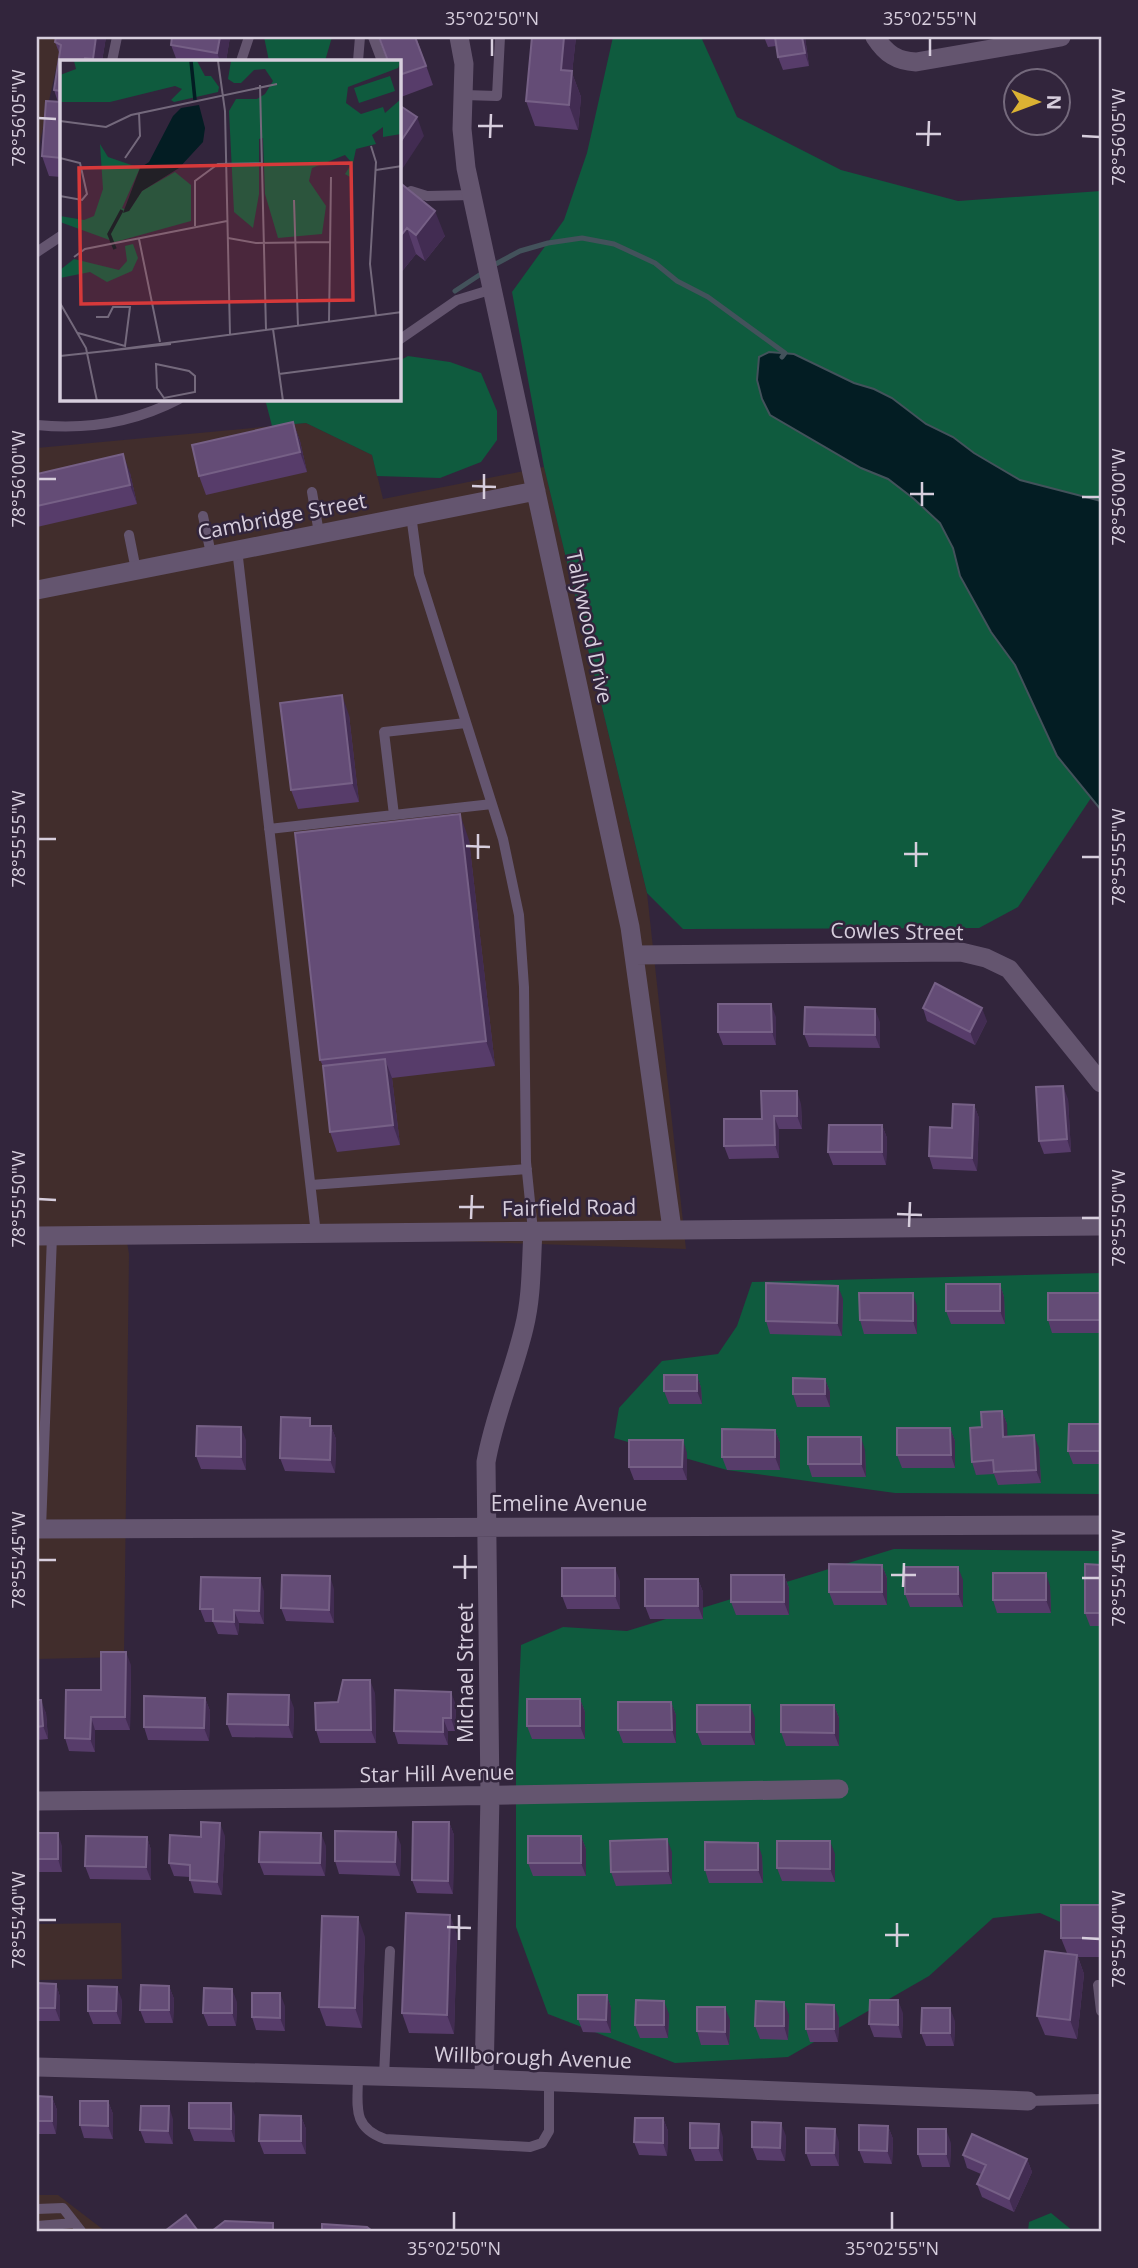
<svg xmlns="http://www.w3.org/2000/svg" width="1138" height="2268" viewBox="0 0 1138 2268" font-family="'Open Sans',sans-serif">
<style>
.commercial{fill:#412d2c}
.green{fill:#0f5b3e}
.water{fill:#031d23;stroke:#43525b;stroke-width:2}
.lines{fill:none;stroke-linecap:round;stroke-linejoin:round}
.stream{stroke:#43525b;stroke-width:5}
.service{stroke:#64556f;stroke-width:10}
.minor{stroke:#64556f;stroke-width:19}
.wall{fill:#573c6a}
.shaded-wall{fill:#422c52}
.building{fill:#644c76;stroke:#766086;stroke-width:2}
.ticks{fill:none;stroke:#d7cedd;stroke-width:2.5}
.labels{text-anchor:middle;stroke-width:5;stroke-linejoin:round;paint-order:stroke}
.street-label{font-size:21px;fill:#d7cedd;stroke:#32253c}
.inset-river{fill:none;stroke:#031d23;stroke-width:3.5}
.inset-road{fill:none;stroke:#74697c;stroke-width:2}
.view{fill:#d6393a;fill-opacity:0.15;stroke:#d6393a;stroke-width:3.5}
.inset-edge{fill:none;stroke:#d7cedd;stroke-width:3.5}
.neatline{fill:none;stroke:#d7cedd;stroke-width:2.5}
.ticks-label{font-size:18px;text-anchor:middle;fill:#d7cedd}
</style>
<rect width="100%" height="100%" fill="#32253c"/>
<path class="commercial" d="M37 37H63L37 155Z
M306 423 372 455 383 499 544 467 647 893 686 1249 125 1230 129 1254 124 1657 37 1659V448Z
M121 1923 122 1979 37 1980V1924Z
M37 2195H58L105 2231H37Z"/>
<path class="green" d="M264 37H332L325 61H269Z
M613 37H701L737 117 841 170 958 201 1101 191V501L1020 480 974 453 953 437 926 424 892 398 874 389 854 383 861 468 888 479 914 499 940 523 953 548 960 576 991 632 1015 665 1057 756 1091 798 1018 907 979 928 683 929 647 893 544 467 512 292 564 220 587 153Z
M408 356 450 362 481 373 497 411V440L481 462 440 478 377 476 372 455 306 423 272 426 265 399H399V361Z
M1101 1273V1494L895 1493 727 1470 614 1438 619 1408 662 1361 718 1354 737 1326 752 1282Z
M894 1549 1101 1551V1940L1040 1913 993 1918 929 1976 788 2057 675 2063 548 2014 516 1927V1762L521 1645 563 1627 627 1631Z
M1051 2213 1073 2231H1028L1029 2222Z"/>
<path class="water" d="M769 352 794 354 854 383 874 389 892 398 926 424 953 437 974 453 1020 480 1101 501V810L1057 756 1015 665 991 632 960 576 953 548 940 523 914 499 888 479 861 468 770 415 762 399 757 380 759 357Z"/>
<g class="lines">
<path class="stream" d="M492 266 520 251 548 243 582 238 614 244 655 263 677 281 708 297 785 353 782 357
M455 291 484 272"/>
<path class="service" d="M373 37 382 61
M112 61 117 37
M241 61 249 37
M358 61 360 37
M464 95 497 96 500 37
M399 204 411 191 427 196 472 195
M37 252 61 236
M399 340 457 300 493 289
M37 425C86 430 135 422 179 399
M312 492 319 533
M411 515 419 574 503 839 519 915 524 987 526 1162 533 1231
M203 516 211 554
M129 535 136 570
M237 549 316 1234
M394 815 384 732 466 723
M269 829 492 804
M311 1185 527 1169
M41 1529 52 1236
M1098 1985 1101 2011
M358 2075C358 2106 351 2127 385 2139L530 2147 542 2143 549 2131V2081
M384 2076 390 1951
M1028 2101 1101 2099
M37 2209 63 2208 81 2231
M37 2226 75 2223"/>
<path class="minor" d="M459 37 464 64 462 129 466 168 630 927 672 1229
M875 37C886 54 897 61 916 62L1061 37
M37 590 536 491
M634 955 961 952 986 958 1009 969 1101 1083
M37 1236 1101 1226
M37 1529 1101 1525
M37 1801 338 1798 839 1789
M37 2067 484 2079 1028 2101
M484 2079 490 1796 486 1462C494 1416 513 1374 524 1328 532 1296 531 1263 533 1231"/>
</g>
<path class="wall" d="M56 37H106L102 61H61V177L49 176 42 156 58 102 54 90 60 55 55 42Z
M172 37H230L226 61H177L171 45Z
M416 37 433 85 401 97 399 91V61Z
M576 37 572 73 581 97 578 130 535 126 526 101Z
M764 37H805L809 66 783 70 778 57 776 46 768 47Z
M399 182 445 236 425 261 416 254 399 275Z
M293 422 300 441 307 472 206 495 199 476Z
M130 473 137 504 37 527V474Z
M349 715 359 802 298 809 291 790Z
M469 840 495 1066 392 1078 400 1145 337 1152 330 1132 323 1066 320 1060Z
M923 1008 987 1021 975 1045 927 1021Z
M776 1017V1045H723L718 1032Z
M880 1022V1048L809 1047 804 1034Z
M1068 1099 1071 1152 1044 1154 1039 1141Z
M801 1104 802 1129H779V1158L729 1159 724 1146 762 1119Z
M974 1105 979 1118 977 1171 933 1169 929 1156 952 1128Z
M882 1125 887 1138 886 1165H833L828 1152Z
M1000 1284 1004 1297 1005 1324H951L946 1311Z
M1101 1293V1333H1052L1048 1320Z
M843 1299 842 1336 770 1334 766 1321Z
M917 1306V1334H864L860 1320Z
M697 1375 701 1388 702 1404H669L664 1391Z
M825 1379 830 1392V1407H797L793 1394Z
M1002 1411 1007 1424V1437L1039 1448 1041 1483 998 1485 994 1474 976 1475 972 1462 982 1427Z
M1101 1424V1464H1073L1068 1451Z
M312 1426H331L336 1439 335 1473 285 1471 280 1458Z
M950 1428 955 1441V1468H902L897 1455Z
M775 1430 780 1443V1470H727L722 1457Z
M246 1440V1470L201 1469 196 1456Z
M865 1450 866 1477H812L808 1464Z
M687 1453V1480H634L629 1467Z
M882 1565 887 1578V1605H834L829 1592Z
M1101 1565V1626H1090L1085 1613Z
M784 1575 789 1588V1615H736L731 1602Z
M698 1579 703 1592V1619H650L645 1606Z
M963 1580V1607H910L905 1594Z
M620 1581V1609H567L562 1596Z
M1050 1586 1051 1613H997L993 1600Z
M334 1589V1623L286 1621 281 1608Z
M264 1591V1624L239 1623 238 1635 218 1634 213 1622H205L200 1609Z
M131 1665 130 1730H95V1752L69 1751 65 1738 101 1690Z
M375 1693 376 1743H320L316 1730 338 1702Z
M205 1698 210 1711 209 1741 148 1740 144 1727Z
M580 1699 585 1712V1739H532L527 1726Z
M37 1700 46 1713 48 1739 37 1740Z
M671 1702 676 1715V1743H623L618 1730Z
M456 1705 455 1731H448V1745L398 1744 394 1731Z
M834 1705 839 1718V1746H786L781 1732Z
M294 1708 293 1738 232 1737 227 1724Z
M755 1718V1745H702L697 1732Z
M449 1822 454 1835 453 1894 417 1893 412 1880Z
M37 1833 62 1846V1872H37Z
M225 1836 222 1895 194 1893 190 1880V1877L174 1876 169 1863 201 1837Z
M581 1836 586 1849V1876H533L528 1863Z
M147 1837 151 1850V1880L90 1879 85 1866Z
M401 1845 400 1876 339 1874 335 1861Z
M326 1846 325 1876 264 1875 259 1862Z
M672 1852V1884L616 1886 611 1872Z
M835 1854V1882L782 1881 777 1868Z
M762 1856 763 1883H709L705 1870Z
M1101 1905V1957H1078L1084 1974 1077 2039 1045 2035 1037 2016 1067 1953 1061 1938Z
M457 1934 454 2034 409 2033 402 2013Z
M365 1937 362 2028 326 2026 319 2007Z
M37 1983 56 1984 60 1997V2021H37Z
M169 1986 174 1999 173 2023H145L140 2010Z
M607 1995 611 2008V2033L583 2032 578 2019Z
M122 2000 121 2024H93L88 2011Z
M237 2002 236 2026H208L203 2013Z
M285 2006V2031L256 2030 252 2017Z
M903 2013 902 2038 874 2037 869 2024Z
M669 2014 668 2038H640L635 2025Z
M789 2015 788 2040 760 2039 755 2026Z
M839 2018 838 2042H810L806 2029Z
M730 2020 729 2045H701L697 2031Z
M955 2021 954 2046H926L921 2033Z
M37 2096 52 2097 57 2110 56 2134H37Z
M108 2101 113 2114V2139L84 2138 80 2125Z
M235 2116V2142L194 2141 189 2128Z
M301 2116 306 2129V2154H264L259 2141Z
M663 2118 668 2131 667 2156 639 2155 634 2142Z
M173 2119V2144L145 2143 140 2130Z
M888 2126 893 2139 892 2164 864 2163 859 2150Z
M786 2136 785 2161 757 2160 752 2147Z
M723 2137V2161H695L690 2148Z
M839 2142V2166H811L806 2153Z
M951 2143 950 2167H922L918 2154Z
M963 2155 1027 2159 1032 2172 1014 2212 982 2197 977 2184 981 2174 967 2168Z"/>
<path class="shaded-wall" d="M96 37H106L102 61H93V59Z
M220 37H230L226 61H220L217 53Z
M564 37H576L572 73 581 97 578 130 569 105 561 70Z
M802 37H805L809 66 805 53Z
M417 117 424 136 399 174V144Z
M435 211 445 236 425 261 416 235Z
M407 228 416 254 399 275V238Z
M293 422 300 441 307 472 300 452Z
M123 454 130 473 137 504 130 485Z
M342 695 349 715 359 802 352 783Z
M460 814 469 840 495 1066 486 1041Z
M771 1004 776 1017V1045L772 1032Z
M982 1008 987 1021 975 1045 970 1032Z
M875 1009 880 1022V1048L875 1035Z
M385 1059 392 1078 400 1145 393 1125Z
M1063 1086 1068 1099 1071 1152 1067 1139Z
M797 1091 801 1104 802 1129 797 1116Z
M974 1105 979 1118 977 1171 972 1158Z
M774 1116 779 1129V1158L775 1145Z
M882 1125 887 1138 886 1165 882 1152Z
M1000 1284 1004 1297 1005 1324 1000 1311Z
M838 1286 843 1299 842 1336 837 1323Z
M913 1293 917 1306V1334L913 1321Z
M697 1375 701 1388 702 1404 697 1391Z
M825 1379 830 1392V1407L825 1394Z
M1002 1411 1007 1424 1008 1450 1003 1437Z
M331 1426 336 1439 335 1473 330 1460Z
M241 1427 246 1440V1470L241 1457Z
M950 1428 955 1441V1468L951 1455Z
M775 1430 780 1443V1470L775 1457Z
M1034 1435 1039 1448 1041 1483 1036 1470Z
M861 1437 865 1450 866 1477 861 1464Z
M683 1440 687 1453V1480L682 1467Z
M882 1565 887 1578V1605L882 1592Z
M958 1567 963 1580V1607L958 1594Z
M615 1568 620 1581V1609L615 1596Z
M1046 1573 1050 1586 1051 1613 1046 1600Z
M784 1575 789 1588V1615L784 1602Z
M330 1576 334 1589V1623L329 1610Z
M260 1578 264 1591V1624L259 1611Z
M698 1579 703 1592V1619L698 1606Z
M234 1610 239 1623 238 1635 234 1622Z
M126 1652 131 1665 130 1730 125 1717Z
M370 1680 375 1693 376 1743 371 1730Z
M451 1692 456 1705 455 1731 451 1718Z
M289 1695 294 1708 293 1738 288 1725Z
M205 1698 210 1711 209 1741 204 1728Z
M580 1699 585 1712V1739L580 1726Z
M41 1700 46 1713 48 1739 43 1726Z
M671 1702 676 1715V1743L672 1730Z
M750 1705 755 1718V1745L750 1732Z
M834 1705 839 1718V1746L834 1733Z
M91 1717 95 1730V1752L90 1739Z
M443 1718 448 1731V1745L443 1732Z
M449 1822 454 1835 453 1894 448 1881Z
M220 1823 225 1836 222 1895 217 1882Z
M396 1832 401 1845 400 1876 395 1862Z
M58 1833 62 1846V1872L58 1859Z
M321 1833 326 1846 325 1876 320 1863Z
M581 1836 586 1849V1876L581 1863Z
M147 1837 151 1850V1880L146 1867Z
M667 1839 672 1852V1884L668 1871Z
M830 1841 835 1854V1882L830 1869Z
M758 1843 762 1856 763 1883 758 1870Z
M450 1915 457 1934 454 2034 447 2015Z
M358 1917 365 1937 362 2028 355 2008Z
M1077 1955 1084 1974 1077 2039 1070 2020Z
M56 1984 60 1997V2021L55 2008Z
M169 1986 174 1999 173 2023 169 2010Z
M117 1987 122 2000 121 2024 116 2011Z
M232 1989 237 2002 236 2026 232 2013Z
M280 1993 285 2006V2031L280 2018Z
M607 1995 611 2008V2033L606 2020Z
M898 2000 903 2013 902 2038 898 2025Z
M664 2001 669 2014 668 2038 664 2025Z
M784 2002 789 2015 788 2040 784 2026Z
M834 2005 839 2018 838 2042 834 2029Z
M725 2007 730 2020 729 2045 725 2032Z
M950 2008 955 2021 954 2046 950 2033Z
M52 2097 57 2110 56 2134 52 2121Z
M108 2101 113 2114V2139L108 2126Z
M231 2103 235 2116V2142L231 2129Z
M169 2106 173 2119V2144L168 2131Z
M301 2116 306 2129V2154L301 2141Z
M663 2118 668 2131 667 2156 663 2143Z
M781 2123 786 2136 785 2161 780 2148Z
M719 2124 723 2137V2161L718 2148Z
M888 2126 893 2139 892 2164 887 2151Z
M835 2129 839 2142V2166L834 2153Z
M946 2129 951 2143 950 2167 946 2154Z
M1027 2159 1032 2172 1014 2212 1009 2199Z"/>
<path class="building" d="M56 37H96L93 59 85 58 84 61H61V91L54 90 61 45 55 42Z
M172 37H220L217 53 171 45Z
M379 37H415L426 66 399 75V61H388Z
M532 37H564L561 70 572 71 569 105 526 101Z
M775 37H802L805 53 778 57Z
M46 101 61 102V158L42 156Z
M399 105 417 117 399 144Z
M399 182 435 211 416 235 407 228 399 238Z
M293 422 300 452 199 476 192 445Z
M123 454 130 485 37 506V474Z
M342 695 352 783 291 790 280 703Z
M460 814 486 1041 320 1060 295 833Z
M935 983 982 1008 970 1032 923 1008Z
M718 1004H771L772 1032H718Z
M805 1007 875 1009V1035L804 1034Z
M385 1059 393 1125 330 1132 323 1066Z
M1063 1086 1067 1139 1039 1141 1036 1087Z
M761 1091H797V1116H774L775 1145 724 1146V1119H762Z
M953 1104 974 1105 972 1158 929 1156 930 1127 952 1128Z
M829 1125H882V1152H828Z
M766 1283 838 1286 837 1323 766 1321Z
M946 1284H1000V1311H946Z
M859 1293H913V1321L860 1320Z
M1048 1293H1101V1320H1048Z
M664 1375H697V1391H664Z
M793 1378 825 1379V1394H793Z
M1002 1411 1003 1437 1034 1435 1036 1470 994 1472 993 1460 972 1462 970 1428 982 1427 981 1412Z
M281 1417 310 1418V1426H331L330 1460 280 1458Z
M1069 1424H1101V1451H1068Z
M197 1426 241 1427V1457L196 1456Z
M897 1428H950L951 1455H897Z
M722 1429 775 1430V1457H722Z
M808 1437H861V1464H808Z
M629 1440H683L682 1467H629Z
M829 1564 882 1565V1592H829Z
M1085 1564 1101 1565V1613H1085Z
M905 1567H958V1594H905Z
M562 1568H615V1596H562Z
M993 1573H1046V1600H993Z
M282 1575 330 1576 329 1610 281 1608Z
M731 1575H784V1602H731Z
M201 1577 260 1578 259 1611 234 1610V1622L213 1621V1609H200Z
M645 1579H698V1606H645Z
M101 1652H126L125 1717H91L90 1739 65 1738 66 1690H101Z
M343 1680H370L371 1730H316L315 1703 338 1702Z
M395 1690 451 1692V1718H443V1732L394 1731Z
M228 1694 289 1695 288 1725 227 1724Z
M144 1696 205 1698 204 1728 144 1727Z
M527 1699H580V1726H527Z
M37 1700H41L43 1726 37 1727Z
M618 1702H671L672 1730H618Z
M697 1705H750V1732H697Z
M781 1705H834V1733L781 1732Z
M201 1822 220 1823 217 1882 190 1880V1865L169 1863 170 1835 201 1837Z
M413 1822H449L448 1881 412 1880Z
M335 1831 396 1832 395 1862 335 1861Z
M260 1832 321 1833 320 1863 259 1862Z
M37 1833H58V1859H37Z
M86 1836 147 1837 146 1867 85 1866Z
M528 1836H581V1863H528Z
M667 1839 668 1871 611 1872 610 1841Z
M777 1841H830V1869L777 1868Z
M705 1842 758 1843V1870H705Z
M1061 1905H1101V1938H1061Z
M406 1913 450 1915 447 2015 402 2013Z
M322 1916 358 1917 355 2008 319 2007Z
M1045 1951 1077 1955 1070 2020 1037 2016Z
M37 1983 56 1984 55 2008H37Z
M141 1985 169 1986V2010H140Z
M88 1986 117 1987 116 2011H88Z
M204 1988 232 1989V2013H203Z
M252 1993H280V2018L252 2017Z
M578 1995H607L606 2020 578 2019Z
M636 2000 664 2001V2025H635Z
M870 2000H898V2025L869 2024Z
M756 2001 784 2002V2026H755Z
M806 2004 834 2005V2029H806Z
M697 2007H725V2032L697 2031Z
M922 2008H950V2033H921Z
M37 2096 52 2097V2121H37Z
M80 2101H108V2126L80 2125Z
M189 2103H231V2129L189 2128Z
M141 2106H169L168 2131 140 2130Z
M260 2115 301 2116V2141H259Z
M635 2118H663V2143L634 2142Z
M752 2122 781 2123 780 2148 752 2147Z
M690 2123 719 2124 718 2148H690Z
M859 2125 888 2126 887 2151 859 2150Z
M806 2128 835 2129 834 2153H806Z
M918 2129H946V2154H918Z
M972 2134 1027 2159 1009 2199 977 2184 986 2165 963 2155Z
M186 2215 198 2231H165Z
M225 2221 273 2223V2231H212Z
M322 2224 367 2227 372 2231H322Z"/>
<path class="ticks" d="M492 56V38M930 56V38M38 118 56 119M478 126H503M916 134H941M1082 136 1100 137M490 138 491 114M928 146 929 121M38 479H56M472 486 496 487M910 494H934M1082 497H1100M484 499V474M922 506V482M38 839H56M466 846 490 847M904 854H928M1082 857H1100M478 859V834M916 867V842M38 1199 56 1200M459 1207H484M897 1214 922 1215M1082 1218H1100M471 1219 472 1195M909 1227 910 1202M38 1560H56M453 1567H477M891 1575H916M1082 1578H1100M465 1579V1555M903 1587 904 1563M38 1920H56M447 1927 471 1928M885 1935H909M1082 1938 1100 1939M459 1940V1915M897 1947V1923M454 2230V2212M892 2230V2212"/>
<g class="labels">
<g class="street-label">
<text transform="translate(282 517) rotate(-11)" y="7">Cambridge Street</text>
<text transform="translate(589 627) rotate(78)" y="7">Tallywood Drive</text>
<text transform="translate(897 932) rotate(1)" y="7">Cowles Street</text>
<text transform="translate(569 1208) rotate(-1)" y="7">Fairfield Road</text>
<text x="569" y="1511">Emeline Avenue</text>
<text transform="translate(466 1673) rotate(-90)" y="7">Michael Street</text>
<text transform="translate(437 1774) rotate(-1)" y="7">Star Hill Avenue</text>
<text transform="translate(533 2058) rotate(2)" y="7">Willborough Avenue</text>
</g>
</g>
<g transform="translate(60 60)">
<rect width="341" height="341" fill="#32253c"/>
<path d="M14 1H137L145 16H151L159 27 158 32 114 42 111 40 122 29 115 26 50 42H0V15L16 9ZM171 1H341L338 8 288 27 286 43 301 54 323 47 325 53 341 39V74L323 77V67L312 75 316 84 296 89 290 117 285 114 292 103 285 95 252 108 249 121 266 146 262 174 218 178 205 134 203 78 199 79V134L193 168 174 152 169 51 176 39H197L205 34 213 21 205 9 194 10 181 23H174L168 19ZM330 16 335 31 299 43 294 28ZM40 84 48 97 80 108 62 148 69 151 82 131 115 112 131 125V161L55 182 0 162V156L24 160 34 156 43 129ZM73 184 78 198 72 211 47 222 30 212 0 218V210L14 199 59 210 67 201 65 186Z" fill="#0f5b3e"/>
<path d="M139 45 145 68 143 82 119 108 82 131 69 151 63 153 80 108 89 102 113 56 121 48Z" fill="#031d23"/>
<path class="inset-river" d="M131 1 135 40M55 189 49 174 62 150"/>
<path class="inset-road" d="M158 1 165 51 170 275M200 25 206 270M0 61 46 67 71 55 217 24M311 86 316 102 310 204 316 256M0 98 20 103 27 134 22 140 0 136M65 98 80 76 79 53M316 110 342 106M234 140 238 266M135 166V121L158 104 202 103M168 178 196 183 270 182M79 179 100 282M14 197 25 189 167 161M0 243 26 288 37 341M269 262 271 117M213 269 223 341M18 273 65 286 70 247H53L48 257H36M54 290 342 252M0 296 111 284M96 304 129 311 135 316V332L104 338 97 328ZM219 314 342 298"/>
<path class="view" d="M291 103 293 240 21 244 19 108Z"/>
<rect width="341" height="341" class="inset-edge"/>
</g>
<rect width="1138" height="2268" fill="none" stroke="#32253c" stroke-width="77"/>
<g transform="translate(1037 102) rotate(91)"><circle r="33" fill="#32253c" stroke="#74697c" stroke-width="2"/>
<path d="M0-5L12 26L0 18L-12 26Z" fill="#dbb233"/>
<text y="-10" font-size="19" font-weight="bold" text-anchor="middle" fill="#d7cedd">N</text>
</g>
<rect x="38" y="38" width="1062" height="2192" class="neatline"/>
<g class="ticks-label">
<text x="492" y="25">35°02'50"N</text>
<text x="930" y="25">35°02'55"N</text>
<text transform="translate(19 118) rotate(-90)" y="6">78°56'05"W</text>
<text transform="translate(1119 137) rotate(-90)" y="6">78°56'05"W</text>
<text transform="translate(19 479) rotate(-90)" y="6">78°56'00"W</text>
<text transform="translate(1119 497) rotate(-90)" y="6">78°56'00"W</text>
<text transform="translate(19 839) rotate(-90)" y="6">78°55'55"W</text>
<text transform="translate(1119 857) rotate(-90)" y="6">78°55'55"W</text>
<text transform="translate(19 1199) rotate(-90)" y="6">78°55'50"W</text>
<text transform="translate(1119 1218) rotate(-90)" y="6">78°55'50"W</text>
<text transform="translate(19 1560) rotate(-90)" y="6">78°55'45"W</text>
<text transform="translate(1119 1578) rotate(-90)" y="6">78°55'45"W</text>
<text transform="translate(19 1920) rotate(-90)" y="6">78°55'40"W</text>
<text transform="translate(1119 1939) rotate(-90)" y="6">78°55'40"W</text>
<text x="454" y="2255">35°02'50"N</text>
<text x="892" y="2255">35°02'55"N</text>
</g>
</svg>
